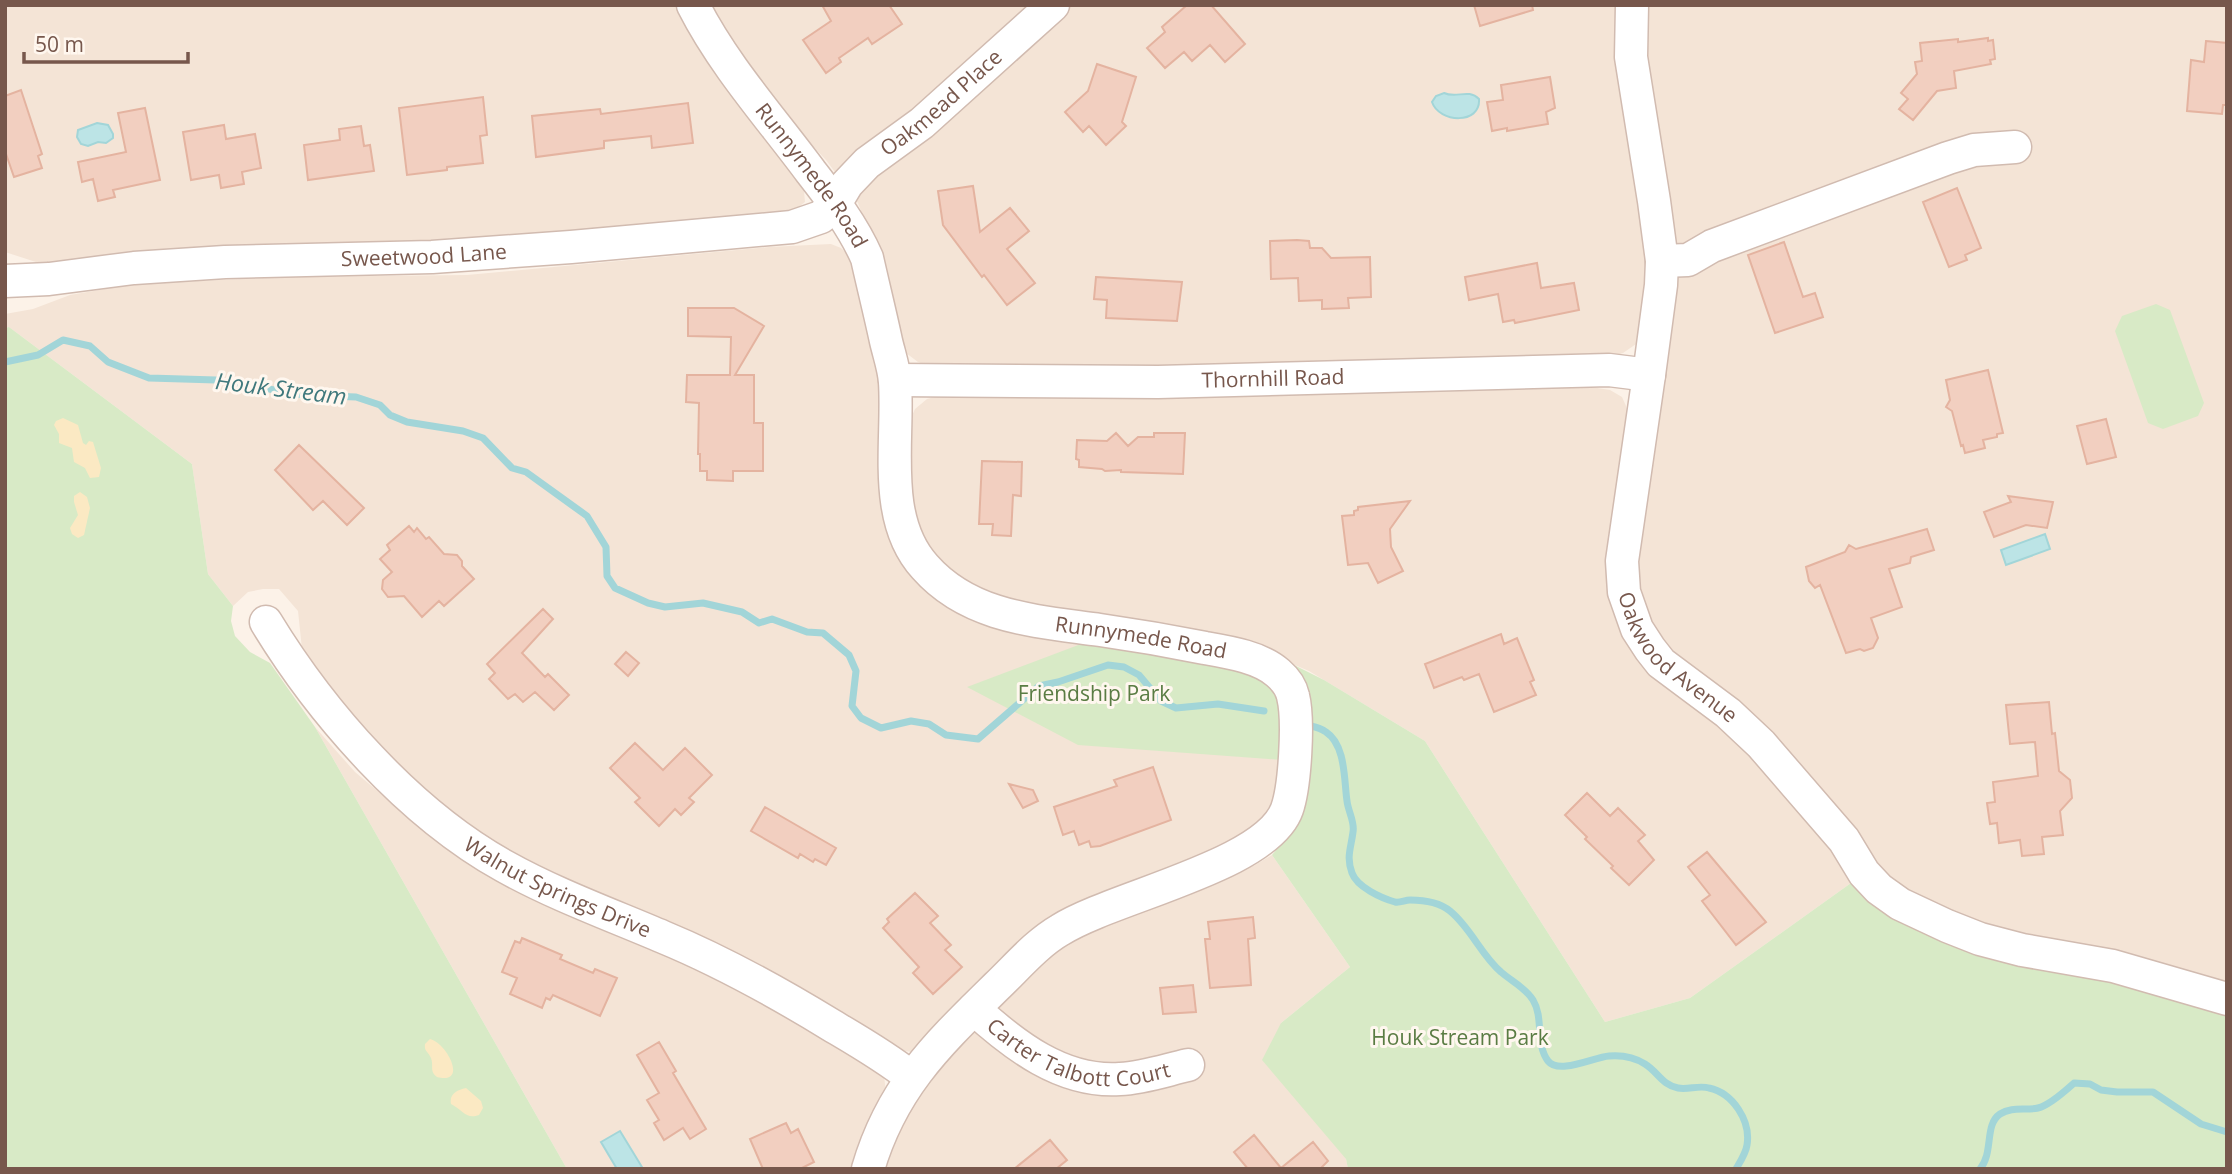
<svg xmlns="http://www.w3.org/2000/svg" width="2232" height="1174" viewBox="0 0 2232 1174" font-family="'Open Sans',sans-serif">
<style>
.residential{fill:#f4e4d6}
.green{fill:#d8eac6}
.sand{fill:#fbe9c3}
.water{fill:#bce4e6;stroke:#a2d5d8;stroke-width:2}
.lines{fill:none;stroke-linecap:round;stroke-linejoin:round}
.stream{stroke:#a2d5d8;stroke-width:7}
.building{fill:#f2cfc0;stroke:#e4b3a0;stroke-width:2}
.minor-casing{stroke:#d1bbb0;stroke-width:35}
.minor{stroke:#fff;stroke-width:32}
.labels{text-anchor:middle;stroke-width:6;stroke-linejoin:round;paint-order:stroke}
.street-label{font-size:21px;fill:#77574c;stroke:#fff7ef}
.park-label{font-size:21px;fill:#5a7c43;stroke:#fff7ef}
.water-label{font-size:23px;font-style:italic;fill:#3f787c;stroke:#fff7ef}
</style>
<rect width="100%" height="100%" fill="#fcf2e8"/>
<path class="residential" d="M5 5H677L693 35 804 191 805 202 796 209 779 213 464 243 39 263 5 252Z
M704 5H1619L1650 267 1639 342 1623 353 1600 361 1368 367H933L918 362 906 353 898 339 866 224 858 203 826 160 791 123Z
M1642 5H2227V985L2039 945 1906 898 1657 642 1630 572 1643 469 1651 118Z
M831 244 841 248 853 259 880 365 903 555 1089 641 1267 685 1277 696 1281 781 1272 807 1240 841 1151 878 919 1049 911 1052 900 1050 550 875 498 845 418 785 337 698 302 649 298 611 279 589H263L248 592 233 606 208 574 192 464 9 327 5 328V314L33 309 70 295 134 284 285 277 467 275 769 247Z
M1562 387H1591L1610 390 1622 397 1626 406 1629 425 1611 572 1742 743 1858 878 1690 998 1605 1022 1425 741 1309 671 1262 651 1030 610 970 590 933 555 917 523 907 481 910 420 915 409 927 399 946 394Z
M315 727 355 772 432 837 483 872 549 905 709 973 814 1028 884 1076 886 1092 856 1169H567Z
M1272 855 1350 967 1281 1023 1346 1159 1348 1169H881L926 1076 1069 935 1255 865Z"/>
<path class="green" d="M2156 304 2170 310 2204 403 2198 416 2163 429 2148 423 2115 331 2122 316Z
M9 327 192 464 208 574 233 606 231 621 235 636 250 652 270 663 315 727 567 1169H5V328Z
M1089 641 1216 663 1252 675 1267 685 1277 696 1282 710V760L1078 745 967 687Z
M1288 662 1324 680 1425 741 1605 1022 1690 998 1858 878 2088 972 2227 1009V1169H1348L1346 1159 1262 1060 1281 1023 1350 967 1272 855 1285 840 1288 832Z"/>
<path class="sand" d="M63 418 78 425 83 443 86 445 89 441 93 442 101 468 99 477 90 478 85 468 74 462 72 448 59 443V434L54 425 56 421Z
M80 492 87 497 90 508 84 535 78 538 72 534 70 528 78 515 74 502V496Z
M430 1039C448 1044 468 1085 437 1077 429 1071 434 1066 431 1058 428 1051 424 1052 425 1044Z
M466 1088 481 1101 483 1108 479 1115C466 1120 463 1110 451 1104 449 1094 457 1090 466 1088Z"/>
<path class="water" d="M1444 93C1457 99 1468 88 1479 99 1481 125 1439 123 1432 102L1436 96Z
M97 123 108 125 113 134V138L106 143 98 142 88 146 81 144 77 137 78 130Z
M2045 534 2050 549 2006 565 2001 550Z
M620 1131 642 1167 638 1169H617L601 1142Z"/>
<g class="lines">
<path class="stream" d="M5 362 38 355 63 340 90 346 108 362 149 378 216 380 304 395 356 397 380 405 390 415 407 422 463 431 483 438 512 468 526 472 587 516 606 547 607 576 615 588 648 603 665 607 703 603 742 612 759 623 772 619 807 632 823 633 849 655 856 671 852 706 861 718 881 728 911 721 929 724 946 735 978 739 1039 686 1058 682 1108 665 1124 667 1139 675 1161 701 1176 708 1218 704 1264 711
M1311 726C1316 727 1322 729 1326 732 1346 745 1344 781 1347 801 1348 811 1355 822 1353 832 1351 848 1346 857 1352 873 1357 887 1381 898 1395 902 1400 903 1405 900 1410 900 1425 900 1439 902 1450 911 1471 928 1481 955 1501 972 1511 981 1525 987 1533 1000 1544 1018 1535 1044 1548 1061 1559 1075 1594 1057 1609 1056 1621 1055 1634 1057 1645 1064 1658 1072 1662 1085 1678 1088 1688 1090 1699 1085 1709 1088 1733 1093 1751 1121 1747 1145 1746 1153 1740 1162 1736 1169
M1980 1169C1994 1152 1984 1125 2000 1114 2012 1106 2026 1111 2038 1108 2050 1105 2065 1091 2074 1083L2090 1084 2101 1090 2117 1092H2153L2201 1124 2227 1132"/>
</g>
<path class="building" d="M822 5H889L902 24 872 44 868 38 839 58 841 62 826 73 803 40 831 21Z
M1187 5H1211L1245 44 1225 62 1210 45 1192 61 1184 52 1165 68 1147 48 1165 32 1162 27Z
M1474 5H1532L1533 10 1480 26Z
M1988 38V41L1993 40 1995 59 1990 60 1991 64 1954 71 1956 88 1937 91 1913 120 1899 109 1908 99 1901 93 1917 74 1915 62 1922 61 1920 43 1958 39V42Z
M2206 41 2227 43V105H2223L2222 114 2187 111 2191 60 2204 62Z
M1097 64 1136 77 1122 122 1126 126 1106 145 1089 126 1083 132 1065 112 1088 91Z
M1550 77 1555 108 1546 112 1548 124 1507 131V128L1492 131 1487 102 1503 100 1501 85Z
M21 90 42 154 38 156 42 168 14 177 5 151V96Z
M483 97 487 135 480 136 483 163 447 167V170L407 175 399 108Z
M688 103 693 143 652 148 651 136 604 141V148L536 157 532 116 600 109 601 114Z
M145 108 160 180 113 190 115 197 98 201 93 179 82 182 78 162 126 152 118 113Z
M224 125 226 139 255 134 261 168 242 172 244 184 221 188 219 175 191 180 183 132Z
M361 126 364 146 370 145 374 171 308 180 304 145 340 140 339 129Z
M973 186 980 232 1010 208 1029 231 1007 249 1035 283 1007 305 984 275 982 277 943 225 938 191Z
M1957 188 1981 248 1965 255 1967 260 1949 267 1923 202Z
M1297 240 1309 241 1310 248H1322L1331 258 1370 257 1371 297 1348 298 1349 308 1322 309V300L1299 301 1298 278 1271 279 1270 241Z
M1784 242 1803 297 1815 293 1823 317 1775 333 1748 255Z
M1537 263 1541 288 1574 283 1579 310 1515 323 1514 320 1503 322 1498 294 1469 300 1465 277Z
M1096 277 1182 282 1177 321 1106 318 1107 300 1094 299Z
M688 308H734L764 326 735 375H754V423H763V471H733V481L707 480V471H700V454H698L699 403 686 402 687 375H730L731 337 688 336Z
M1988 370 2003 433 1997 434V437L1983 440 1985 448 1965 453 1963 445 1961 446 1952 411 1946 407 1950 400 1946 380Z
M2106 419 2116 457 2087 464 2077 426Z
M1116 433 1128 446 1138 437H1154V433H1185L1183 474 1121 472V470L1105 471 1102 469 1079 467V460L1076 459 1077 440 1107 441Z
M299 445 364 508 347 525 323 501 313 510 275 470Z
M982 461 1022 462 1021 496 1013 495 1011 536 992 535 993 524H979Z
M2008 496 2053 502 2047 528 2026 525 1994 537 1984 512 2011 502Z
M1410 501 1390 529 1391 547 1403 571 1378 583 1368 563 1348 565 1342 516 1354 515V511L1358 510V507Z
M409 526 414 532 417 528 426 539 429 537 444 554 457 555 462 561V566L474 579 444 606 439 601 422 617 404 596 388 597 382 589 383 580 392 572 380 559 390 550 387 545Z
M1927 529 1934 550 1911 557 1910 563 1889 569 1902 607 1871 618 1878 638 1873 648 1864 651 1860 649 1846 653 1820 585 1815 588 1809 581 1806 567 1845 552 1849 545 1856 549Z
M543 609 553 619 522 653 545 677 548 674 569 695 554 710 535 692 523 702 515 694 508 699 489 679 495 673 487 664Z
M1501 634 1504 644 1517 638 1534 680 1530 682 1536 695 1494 712 1479 674 1464 680 1462 677 1434 688 1425 664Z
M626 652 639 663 628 676 615 664Z
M2049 702 2052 734 2055 733 2059 771 2070 780 2072 798 2060 811 2063 835 2042 837 2044 854 2022 856 2020 840 1999 843 1997 823 1990 824 1987 803 1995 802 1993 782 2038 776 2035 742 2010 744 2006 705Z
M635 743 663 770 685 748 712 775 689 798 694 802 681 815 675 809 659 826 635 802 640 798 610 768Z
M1153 767 1171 820 1100 846 1091 847 1089 841 1079 845 1074 831 1063 835 1054 807 1117 786 1114 780Z
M1009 784 1033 790 1038 801 1023 808Z
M1587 793 1610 816 1618 808 1645 835 1638 841 1654 860 1629 885 1611 868 1613 866 1585 839 1587 837 1565 815Z
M765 807 836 848 826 865 815 859 813 862 800 854 798 858 751 831Z
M1707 852 1766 922 1736 945 1702 901 1710 895 1688 867Z
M915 893 938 916 930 923 951 945 945 950 962 967 933 994 913 973 919 967 883 928 889 922 887 919Z
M1253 917 1255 938 1248 939 1251 985 1210 988 1205 939H1210L1208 922Z
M522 938 562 955 560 959 593 973 595 969 617 978 600 1016 553 995 550 1000 546 998 542 1008 510 994 517 978 502 972 515 941 520 943Z
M1193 985 1196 1012 1163 1014 1160 988Z
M659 1042 676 1071 673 1073 706 1129 690 1139 683 1128 664 1140 654 1123 659 1120 647 1100 659 1093 637 1055Z
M786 1123 791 1133 798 1129 814 1162 800 1169H763L750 1139Z
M1254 1135 1281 1168 1313 1142 1328 1161 1320 1169H1248L1234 1152Z
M1050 1140 1067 1160 1056 1169H1014Z"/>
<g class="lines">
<defs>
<g id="minor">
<path id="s1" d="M693 5C724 66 771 118 811 172 832 199 853 226 867 258 873 285 880 313 886 341 889 354 894 368 895 382 899 441 881 519 925 567 970 618 1037 621 1100 630 1135 635 1170 641 1205 648 1228 652 1260 657 1278 673 1285 679 1291 687 1293 696 1299 720 1295 786 1287 809 1267 866 1114 896 1060 930 1036 944 1017 967 997 986 938 1044 892 1087 868 1169"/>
<path id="s2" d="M1632 5 1631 57 1654 201 1662 261 1661 285 1649 375 1622 561 1624 592 1637 629 1650 649 1661 663 1728 713 1761 744 1844 840 1864 873 1879 889 1900 904 1947 926 1980 939 2022 950 2113 966 2227 999"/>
<path d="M1662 261 1688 260 1712 246 1948 158 1974 150 2015 147"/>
<path id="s3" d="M5 281 49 279 134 268 225 262 432 257 571 247 792 227 821 217 835 204 847 184 867 163 922 123 1053 5"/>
<path id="s4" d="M895 380 1158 382 1609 370 1649 375"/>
<path id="s5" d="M266 622C322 714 409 813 504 866 554 894 609 914 663 937 721 961 777 992 831 1025 858 1041 886 1057 911 1077"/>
<path id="s6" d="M974 1009C1014 1045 1062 1083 1120 1079 1143 1078 1166 1070 1188 1065"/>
</g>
</defs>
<use href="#minor" class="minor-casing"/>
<use href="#minor" class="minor"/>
</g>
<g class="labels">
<g class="street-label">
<text dy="7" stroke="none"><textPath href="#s3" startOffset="987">Oakmead Place</textPath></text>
<text dy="7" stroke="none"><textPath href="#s1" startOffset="208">Runnymede Road</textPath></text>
<text dy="7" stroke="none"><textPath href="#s3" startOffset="420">Sweetwood Lane</textPath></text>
<text dy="7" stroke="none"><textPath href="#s4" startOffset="378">Thornhill Road</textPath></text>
<text dy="7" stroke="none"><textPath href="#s1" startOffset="859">Runnymede Road</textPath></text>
<text dy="7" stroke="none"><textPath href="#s2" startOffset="679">Oakwood Avenue</textPath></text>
<text dy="7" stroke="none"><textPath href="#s5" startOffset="402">Walnut Springs Drive</textPath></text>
<text dy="7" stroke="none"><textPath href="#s6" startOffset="119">Carter Talbott Court</textPath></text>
</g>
<g class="park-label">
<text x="1094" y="701">Friendship Park</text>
<text x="1460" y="1045">Houk Stream Park</text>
</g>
<g class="water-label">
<text transform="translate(281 389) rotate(7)" y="8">Houk Stream</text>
</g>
</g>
<rect width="2232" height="1174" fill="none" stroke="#77574c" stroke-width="14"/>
<path d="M24 52v10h164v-10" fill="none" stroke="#77574c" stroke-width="3.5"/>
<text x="35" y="52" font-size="21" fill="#77574c" stroke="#fff7ef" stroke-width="5" paint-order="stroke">50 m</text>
</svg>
